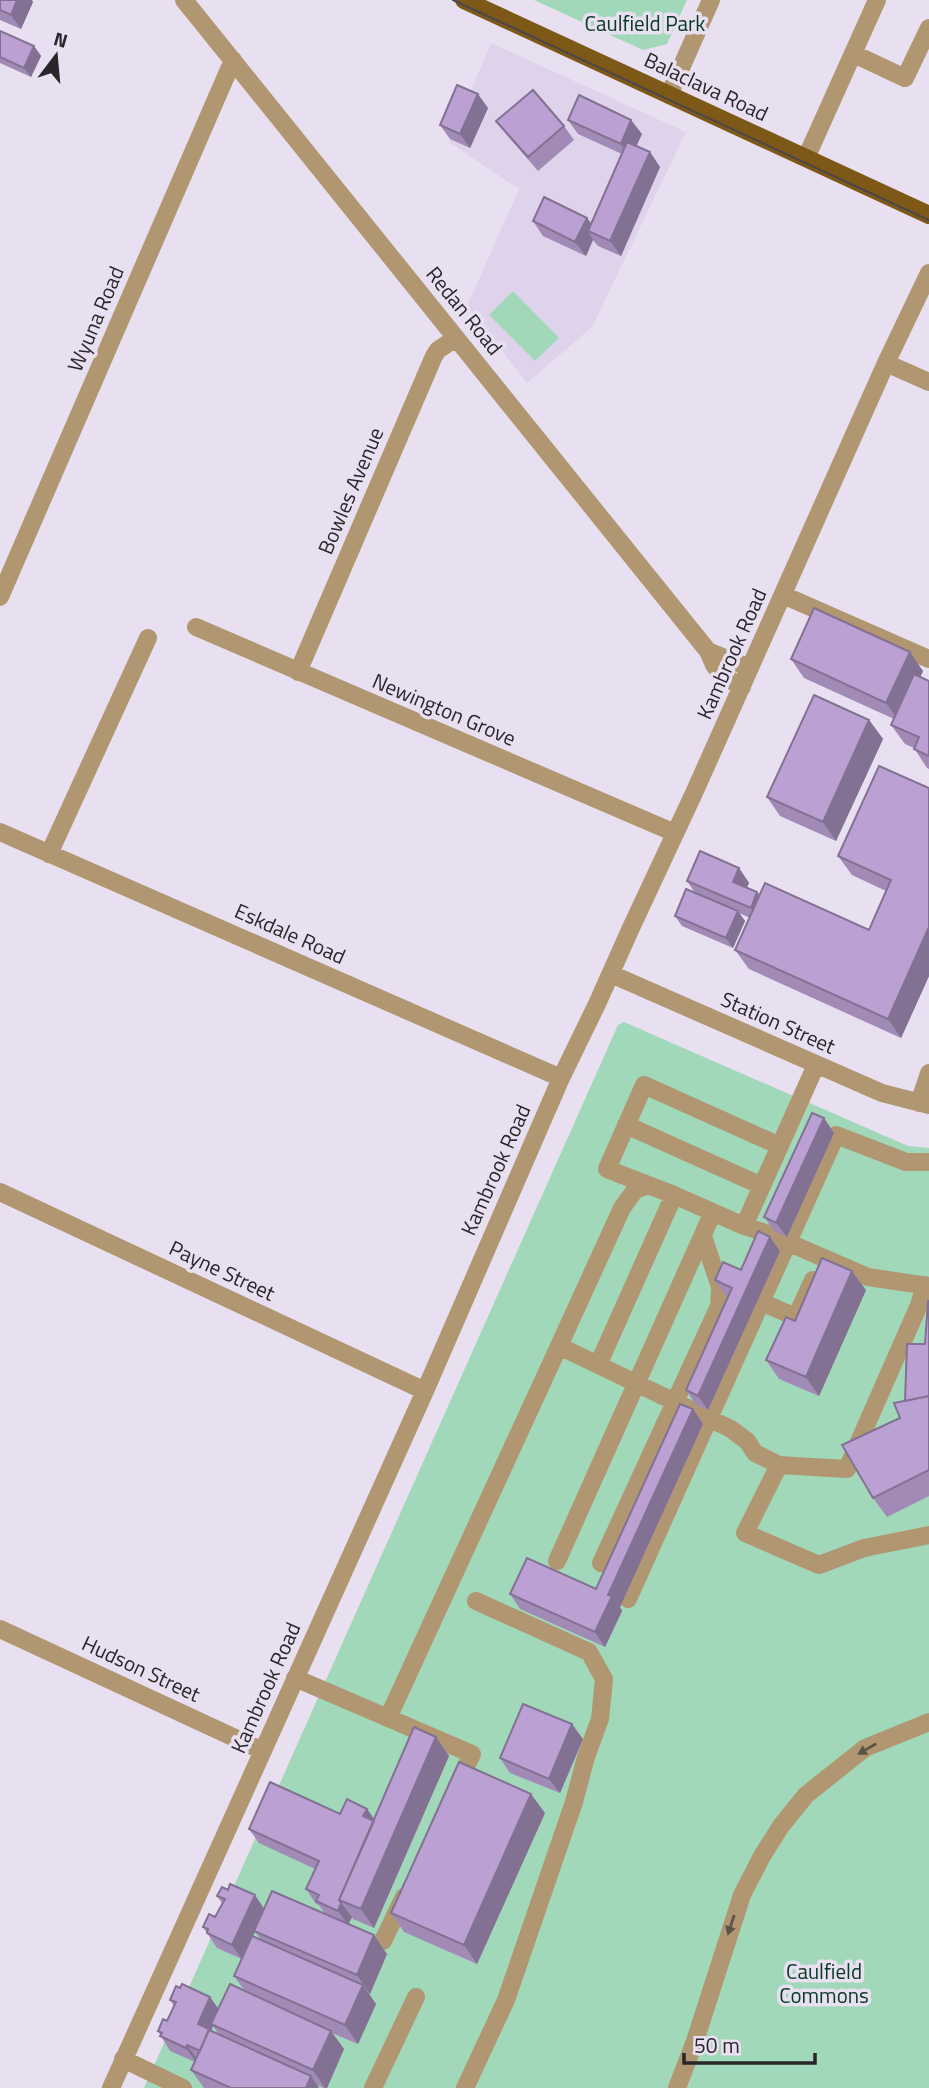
<svg xmlns="http://www.w3.org/2000/svg" width="929" height="2088" viewBox="0 0 929 2088" font-family="'Titillium Web',sans-serif">
<style>
.built{fill:#ded3ea}
.green{fill:#a1d8ba}
.lines{fill:none;stroke-linecap:round;stroke-linejoin:round}
.minor{stroke:#b19771;stroke-width:18}
.major{stroke:#7d5816;stroke-width:18}
.tram{stroke:#4a464e;stroke-width:2}
.wall{fill:#a18ab5;fill-rule:evenodd}
.shaded-wall{fill:#837194}
.building{fill:#bba1d3;stroke:#837194;stroke-width:2}
.oneway{fill:#5f5347}
.labels{text-anchor:middle;stroke-width:7;stroke-linejoin:round;paint-order:stroke}
.park-label{font-size:21px;fill:#063924;stroke:#e8e0f0}
.street-label{font-size:21px;fill:#28252b;stroke:#e8e0f0}
</style>
<rect width="100%" height="100%" fill="#e8e0f0"/>
<path class="built" d="M491 43 686 132 592 327 527 383 467 306 519 189 449 142Z"/>
<path class="green" d="M534 0H687L667 44 643 50Z
M513 291 559 338 535 361 489 315Z
M624 1022 908 1146 929 1148V2088H144L618 1025Z"/>
<g class="lines">
<path class="minor" d="M184 0 683 620 708 651 714 665 722 675 742 687
M854 54 905 78 929 28
M669 95 711 0
M806 158 877 0
M886 363 929 382
M783 595 929 659
M0 597 233 60
M196 627 675 833
M708 651 750 668
M298 672 434 356 438 350 456 338
M0 832 561 1078
M49 854 148 638
M611 974 882 1093 929 1105
M919 1103 929 1073
M626 1125 762 1186
M780 1146 644 1085 607 1169 674 1195 744 1226 766 1233 868 1277 929 1286
M646 1186 635 1190 622 1208 559 1346 731 1429 747 1441 755 1453 779 1465 847 1469 919 1305 925 1285
M0 1192 425 1391
M744 1226 816 1065
M761 1302 796 1317 813 1280
M598 1365 674 1195
M779 1465 745 1533 819 1565 864 1548 929 1535
M557 1561 713 1212
M601 1563 719 1306 720 1287 703 1236
M628 1599 836 1135 906 1162H929
M0 1629 263 1751
M295 1678 472 1754 457 1786
M388 1718 559 1346
M383 1941 404 1897
M123 2059 183 2088
M111 2088 425 1391 561 1078 597 1004 630 930 694 793 886 363 929 273
M373 2088 416 1997
M465 2088 506 2000 574 1802 586 1757 600 1719 604 1679 589 1652 476 1601
M677 2088 695 2041 742 1895 762 1856 781 1826 806 1795 865 1748 929 1722"/>
<path class="major" d="M464 0 929 215"/>
<path class="tram" d="M453 0 929 220"/>
</g>
<path class="wall" d="M0 0 33 2 21 29 0 20Z
M0 31 34 46 41 56 31 77 0 63Z
M488 108 470 148 450 139 440 125Z
M568 120 642 134 636 146 650 152 660 167 621 256 598 246 593 240 586 256 543 236 533 221 587 218 591 223 622 154 578 134Z
M496 121 564 126 574 140 538 171 507 135Z
M791 659 923 671 920 677 929 681V769L927 768 914 748 905 744 891 725 894 719 804 678Z
M869 720 883 739 836 841 780 816 767 797Z
M929 788V976L901 1038 749 969 735 950 750 918 739 913 745 921 733 948 682 926 675 916 695 893 687 881 739 868 749 883 747 887 757 892 760 895 869 930 886 891 852 875 838 856Z
M834 1133 787 1237 775 1232 764 1217Z
M780 1251 708 1410 696 1405 686 1390 729 1296 725 1295 715 1280 741 1270Z
M866 1290 819 1396 779 1379 766 1360Z
M929 1301V1496L887 1517 873 1498 905 1401 925 1344Z
M693 1409 703 1424 620 1607 622 1611 605 1647 520 1609 510 1594 596 1589Z
M436 1737 449 1756 374 1928 353 1919 352 1917 348 1924 387 1954 370 1994 368 1993 376 2004 358 2044 332 2033 344 2049 327 2088H323L318 2085 319 2088H204L191 2070 195 2062 170 2051 158 2031 167 2021 174 2006 170 2000 218 2009 245 1991 234 1976 242 1959 217 1948 203 1927 215 1917 222 1903 217 1896 264 1908 325 1914 319 1905 316 1904 306 1889 315 1869 259 1843 249 1829 367 1809 374 1819ZM255 1932 261 1940 253 1936ZM213 2026 219 2035 211 2031Z
M583 1739 560 1793 510 1773 500 1758Z
M545 1813 477 1964 404 1932 391 1913Z"/>
<path class="shaded-wall" d="M17 0H32L33 2 21 29 11 15Z
M34 46 41 56 31 77 24 68Z
M478 94 488 108 470 148 460 134Z
M631 120 642 134 631 158 621 144Z
M650 152 660 167 621 256 610 241Z
M587 218 597 232 588 231 593 240 586 256 575 242Z
M910 652 923 671 900 722 886 703Z
M869 720 883 739 836 841 823 822Z
M739 868 749 883 743 896 733 882Z
M757 892 768 906 761 922 751 908Z
M738 911 745 921 733 948 726 938Z
M929 927V976L901 1038 888 1019Z
M824 1118 834 1133 787 1237 776 1223Z
M770 1237 780 1251 708 1410 698 1396Z
M852 1271 866 1290 819 1396 806 1377Z
M693 1409 703 1424 620 1607 622 1611 605 1647 595 1632 608 1595Z
M572 1724 583 1739 560 1793 549 1779Z
M436 1737 449 1756 374 1928 361 1909Z
M531 1794 545 1813 477 1964 464 1945Z
M367 1809 377 1823 363 1816Z
M255 1895 265 1910 242 1960 232 1945Z
M341 1903 352 1917 348 1925 338 1911Z
M374 1935 387 1954 370 1994 357 1975Z
M363 1985 376 2004 358 2044 345 2025Z
M210 1997 220 2011 211 2024 213 2026 211 2031 198 2024Z
M331 2031 344 2049 327 2088H325L313 2070Z
M187 2045 197 2059 196 2062 186 2048Z
M311 2076 319 2088H306Z"/>
<path class="building" d="M0 0H17L11 15 0 10Z
M0 31 34 46 24 68 0 57Z
M457 85 478 94 460 134 440 125Z
M533 90 564 126 528 157 496 121Z
M579 95 631 120 621 144 568 120Z
M627 142 650 152 610 241 588 231Z
M544 197 587 218 575 242 533 221Z
M814 608 910 652 886 703 791 659Z
M914 674 929 681V756L914 749 919 737 891 725Z
M814 695 869 720 823 822 767 797Z
M879 766 929 788V927L888 1019 735 950 765 883 869 930 891 880 838 856Z
M700 851 739 868 733 882 757 892 751 908 687 881Z
M686 889 738 911 726 938 675 916Z
M812 1113 824 1118 776 1223 764 1217Z
M758 1231 770 1237 698 1396 686 1390 732 1288 715 1280 723 1262 741 1270Z
M822 1258 852 1271 806 1377 766 1360 786 1317 795 1321Z
M928 1301H929V1396L905 1401 907 1344H925Z
M929 1396V1470L873 1498 842 1445 900 1418 894 1403Z
M680 1404 693 1409 608 1595 612 1596 595 1632 510 1594 527 1558 596 1589Z
M523 1704 572 1724 549 1779 500 1758Z
M414 1727 436 1737 361 1909 339 1900Z
M459 1762 531 1794 464 1945 391 1913Z
M270 1782 340 1814 347 1799 367 1809 363 1816 374 1821 339 1900 341 1903 338 1911 316 1901 319 1895 306 1889 319 1861 249 1829Z
M230 1884 255 1895 232 1945 207 1933 208 1929 203 1927 209 1914 215 1917 225 1899 217 1896 222 1887 228 1890Z
M272 1891 374 1935 357 1975 254 1931Z
M252 1936 363 1985 345 2025 234 1976Z
M182 1984 210 1997 198 2024 209 2029 200 2051 187 2045 186 2048 160 2036 162 2033 158 2031 163 2019 167 2021 176 2002 170 2000 176 1986 180 1988Z
M230 1984 331 2031 313 2070 211 2024Z
M209 2030 311 2076 306 2088H231L191 2070Z"/>
<defs><path id="oneway-solid" d="M-6-.8H1V-3.2L6.5 0L1 3.2V.8H-6Z" transform="scale(1.75)"/></defs>
<g class="oneway">
<use href="#oneway-solid" transform="translate(867 1749) rotate(150)"/>
<use href="#oneway-solid" transform="translate(731 1925) rotate(108)"/>
</g>
<g class="labels">
<g class="park-label">
<text x="645" y="31">Caulfield Park</text>
<text x="824" y="1979">Caulfield<tspan x="824" dy="24">Commons</tspan></text>
</g>
<g class="street-label">
<text transform="translate(706 87) rotate(25)" y="7">Balaclava Road</text>
<text transform="translate(464 311) rotate(51)" y="7">Redan Road</text>
<text transform="translate(96 319) rotate(-67)" y="7">Wyuna Road</text>
<text transform="translate(351 491) rotate(-67)" y="7">Bowles Avenue</text>
<text transform="translate(732 654) rotate(-66)" y="7">Kambrook Road</text>
<text transform="translate(444 710) rotate(23)" y="7">Newington Grove</text>
<text transform="translate(290 934) rotate(24)" y="7">Eskdale Road</text>
<text transform="translate(778 1023) rotate(24)" y="7">Station Street</text>
<text transform="translate(496 1170) rotate(-66)" y="7">Kambrook Road</text>
<text transform="translate(222 1271) rotate(25)" y="7">Payne Street</text>
<text transform="translate(141 1669) rotate(25)" y="7">Hudson Street</text>
<text transform="translate(266 1688) rotate(-66)" y="7">Kambrook Road</text>
</g>
</g>
<g transform="translate(56 56) rotate(16)" stroke="#e8e0f0" stroke-width="5" paint-order="stroke">
<path d="M0-5L12 26L0 18L-12 26Z" fill="#28252b"/>
<text y="-10" font-size="19" font-weight="bold" text-anchor="middle" fill="#28252b">N</text>
</g>
<path d="M684 2053v10h131v-10" fill="none" stroke="#28252b" stroke-width="3.5"/>
<text x="694" y="2053" font-size="21" fill="#28252b" stroke="#e8e0f0" stroke-width="5" paint-order="stroke">50 m</text>
</svg>
